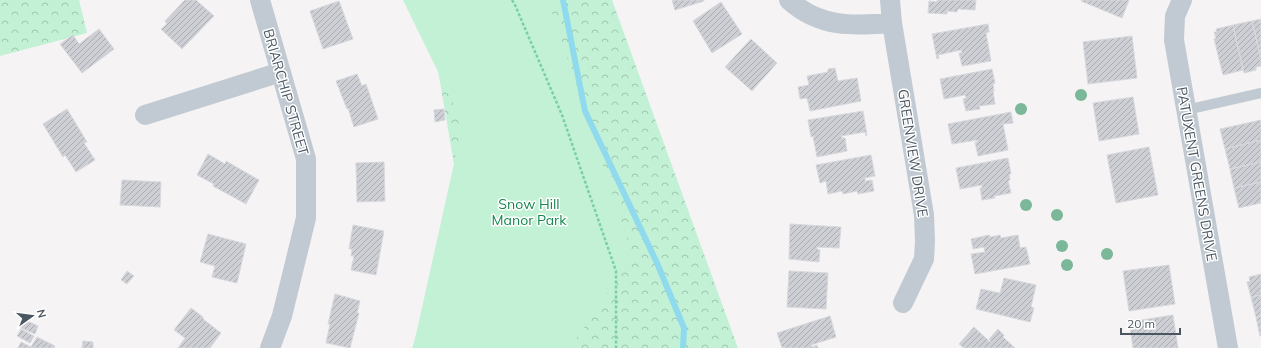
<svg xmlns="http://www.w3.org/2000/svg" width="1261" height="348" viewBox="0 0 1261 348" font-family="Mulish,sans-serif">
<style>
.forest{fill:url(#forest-crowns)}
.green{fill:#c3f1d5}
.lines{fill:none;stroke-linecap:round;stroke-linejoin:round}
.stream{stroke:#90daee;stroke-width:6}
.building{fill:url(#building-hatch);stroke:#d7d9de}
.path{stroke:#7ad0a6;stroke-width:2.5;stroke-dasharray:3 2;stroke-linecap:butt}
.service{stroke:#c1cad2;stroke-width:10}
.minor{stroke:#c1cad2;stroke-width:20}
.tree{fill:#7bb799}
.labels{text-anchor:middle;stroke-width:3;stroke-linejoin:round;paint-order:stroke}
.street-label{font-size:14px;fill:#4a5661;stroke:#fff}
.park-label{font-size:14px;fill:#17864f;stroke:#fff}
</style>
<defs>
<pattern id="forest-crowns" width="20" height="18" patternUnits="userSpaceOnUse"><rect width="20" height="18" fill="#c3f1d5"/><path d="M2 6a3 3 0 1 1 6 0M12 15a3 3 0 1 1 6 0" fill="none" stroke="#a0c6b0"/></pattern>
<pattern id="building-hatch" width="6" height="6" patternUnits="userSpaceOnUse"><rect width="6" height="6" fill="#cdcfd5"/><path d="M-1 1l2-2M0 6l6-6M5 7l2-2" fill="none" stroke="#a8abb0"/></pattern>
</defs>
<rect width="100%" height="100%" fill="#f5f3f3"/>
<path class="forest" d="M0 0H79L87 33 0 56Z
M426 0H612L738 348H412L461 205Z"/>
<path class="green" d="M403 0H548L633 256 570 348H413L463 123Z"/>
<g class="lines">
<path class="stream" d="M563 0 585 111 657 263 684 328 683 348"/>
</g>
<path class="building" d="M185 0H196L214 16 182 49 161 29 167 24 165 21Z
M672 0H704V1L675 10Z
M937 0H976L975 10 958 9 957 12 947 11V14L928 13 929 1 937 2Z
M1082 0H1129L1122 18 1081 1Z
M339 1 353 39 323 49 310 11Z
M721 2 742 34 712 53 693 21Z
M1261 19V59L1252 21Z
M1252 21 1261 59V66L1256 67V70L1244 73 1233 25Z
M988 24 989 32 986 33 991 61 962 66 959 53H962L961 50 938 55 939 58 937 59 932 34Z
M1233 25 1243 70 1223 75 1214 39 1216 38 1214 32H1217L1216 29Z
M99 29 114 49 82 73 60 44 73 35 79 44Z
M1132 36 1137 78 1088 84 1083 42Z
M751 39 777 63 752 91 725 67Z
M835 68 838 81 857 78 861 101 810 111 807 98 800 99 798 87 809 85 807 76 828 72V69Z
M992 69 995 83 993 84 994 91H993L995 104 979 106 980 109 966 111 963 99 966 98 965 95 944 99 940 79Z
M357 74 362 86 366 84 378 119 354 127 348 108 347 109 336 81Z
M1133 97 1139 134 1099 141 1093 103Z
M67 109 87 142 84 143 95 160 76 172 65 155 63 157 43 124Z
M444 109 445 120 435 122 434 110Z
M863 111 867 135 866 136 865 132 841 136 842 138H845L847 151 817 157 813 136 811 137 808 120Z
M1011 112 1013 123 1003 124 1008 150 978 156 975 142H978L977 140 952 144 948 124Z
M1261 120V140L1225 149 1220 129Z
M1261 140V162L1230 169 1225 149Z
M1149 147 1158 195 1116 203 1107 155Z
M208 154 225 164 226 161 259 180 246 204 213 186 214 184 197 175Z
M871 155 875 176 865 178V181L872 180 874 191 858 194 857 191 843 194 842 191 828 194 826 181 820 183 816 165Z
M1008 158 1011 174H1009L1010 180 1008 181 1011 193 994 196 995 198 982 200 980 188H982V185L960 189 956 168Z
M384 162 385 201 357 202 356 163Z
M1261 162V182L1234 188 1230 169Z
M122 180 161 182 160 207 120 205Z
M1261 182V203L1239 208 1234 188Z
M790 224 841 227 839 248 817 247V249L820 250 819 262 789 259Z
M353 225 384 231 376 275 351 270 354 256H351L352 249H349Z
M208 234 246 244 237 283 212 277 215 266 200 262Z
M989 235 990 237 1000 235 1001 238 1018 235 1020 248 1026 247 1030 264 975 274 971 254 985 252 984 247 973 249 971 239Z
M1169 265 1175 304 1129 311 1123 271Z
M127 271 134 276 127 284 121 280Z
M789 271 828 273 826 309 787 307Z
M1261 274V295L1251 297 1247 282 1250 281 1249 277Z
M1004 278 1036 285 1031 307 1034 308 1030 322 976 309 981 289 1000 293Z
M335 294 360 301 357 313H359L350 348 326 343 330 324H328Z
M1261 295V316L1256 317 1251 297Z
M191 308 203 317V319L221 333 210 348H178L185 338 174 330Z
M1173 315 1178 348H1133L1129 322Z
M830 316 836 337 811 345 812 347 817 345 818 348H782L777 333Z
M1261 316V336H1260L1256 317Z
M25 320 38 326 35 334 21 328Z
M974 327 990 342 991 341 989 339 998 329 1004 335 1003 337 1015 348H964L959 344Z
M21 329 34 336 30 343 17 336Z
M37 337 55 346 54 348H18L21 342 31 347Z
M83 341 93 342V348H82Z"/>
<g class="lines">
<path class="path" d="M512 0 515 5 562 115 616 271V348"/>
<path class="service" d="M1186 110 1261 93"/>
<path class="minor" d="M260 0 306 159V218L282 316 270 348
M789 0C820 28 853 26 892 23
M890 0 892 23 924 215 925 241 924 259 903 303
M1182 0 1175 16 1174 40 1228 348
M145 115 281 72"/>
</g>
<g class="tree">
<circle cx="1081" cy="95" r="6"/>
<circle cx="1021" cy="109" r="6"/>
<circle cx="1026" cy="205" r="6"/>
<circle cx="1057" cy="215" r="6"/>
<circle cx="1062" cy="246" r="6"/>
<circle cx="1107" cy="254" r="6"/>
<circle cx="1067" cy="265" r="6"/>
</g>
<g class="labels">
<g class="street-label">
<text transform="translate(286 92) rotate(74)" y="5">BRIARCHIP STREET</text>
<text transform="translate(913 153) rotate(81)" y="5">GREENVIEW DRIVE</text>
<text transform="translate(1197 174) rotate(80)" y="5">PATUXENT GREENS DRIVE</text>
</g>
<g class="park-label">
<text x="529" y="209">Snow Hill<tspan x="529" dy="16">Manor Park</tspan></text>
</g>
</g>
<g transform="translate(32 316) rotate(76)" stroke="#ffffff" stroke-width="3" paint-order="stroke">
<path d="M0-3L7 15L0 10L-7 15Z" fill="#4a5661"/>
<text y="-6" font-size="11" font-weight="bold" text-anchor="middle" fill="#4a5661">N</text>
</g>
<path d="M1121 328v6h59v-6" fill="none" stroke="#4a5661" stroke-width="2"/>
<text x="1127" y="328" font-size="12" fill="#4a5661" stroke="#ffffff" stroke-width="3" paint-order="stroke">20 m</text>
</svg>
